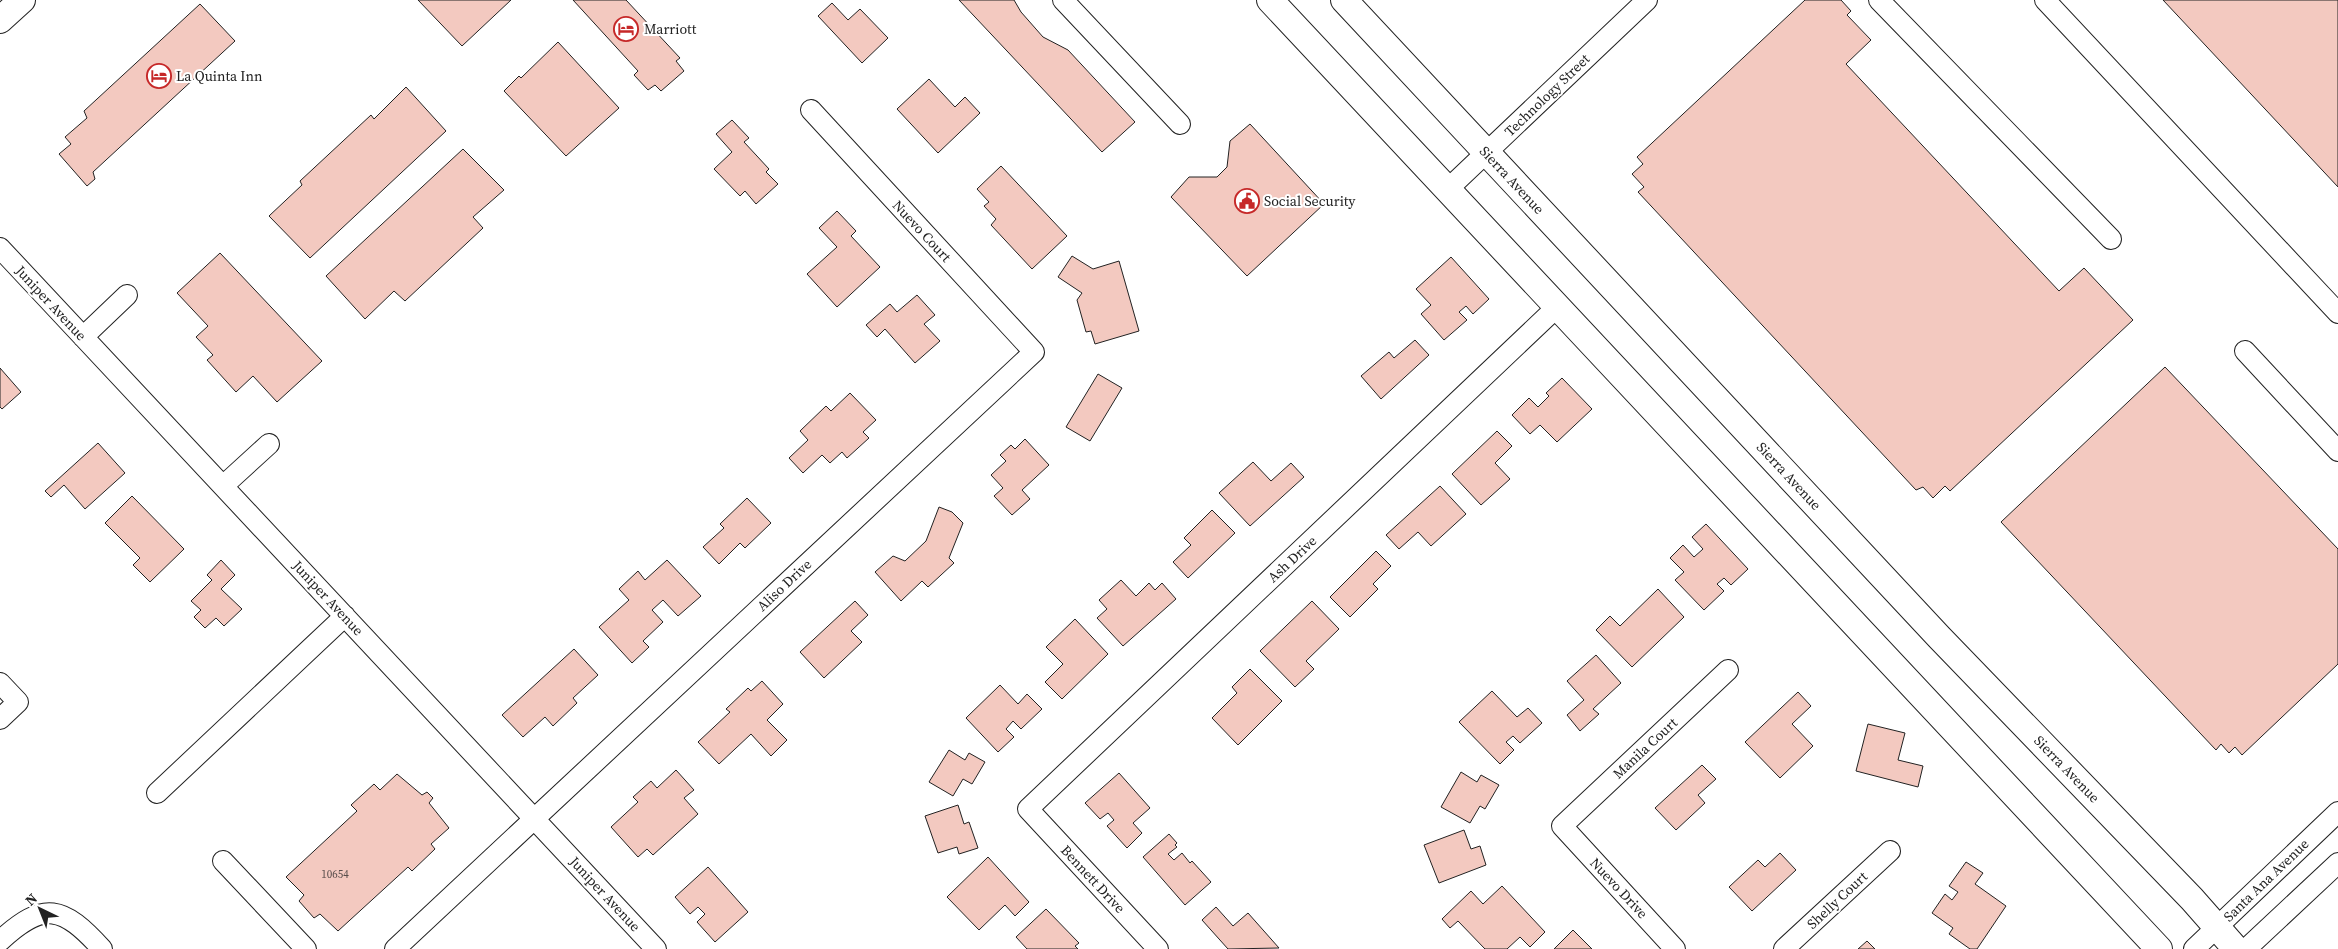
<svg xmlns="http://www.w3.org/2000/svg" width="2338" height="949" viewBox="0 0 2338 949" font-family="'Source Serif 4',serif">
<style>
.building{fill:#f3c9c0;stroke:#222}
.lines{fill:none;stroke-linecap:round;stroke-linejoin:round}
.minor-casing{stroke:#222;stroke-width:22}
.major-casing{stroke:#222;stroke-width:28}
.minor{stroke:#fff;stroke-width:20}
.major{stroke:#fff;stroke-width:26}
.labels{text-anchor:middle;stroke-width:4;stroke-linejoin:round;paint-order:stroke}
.number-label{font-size:11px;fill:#564c4a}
.poi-label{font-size:14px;fill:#222;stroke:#fff;text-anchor:start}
.street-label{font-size:14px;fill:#222;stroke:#fff}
</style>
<rect width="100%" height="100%" fill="#fff"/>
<path class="building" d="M418 0H511L462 46Z
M573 0H626L680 58 676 61 684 71 661 91 655 85 648 90 634 75 638 71Z
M959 0H1014L1021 12 1043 37 1068 50 1135 122 1102 152Z
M1805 0H1841L1851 11 1847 15 1871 40 1846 64 2059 291 2084 268 2133 320 1950 491 1945 486 1933 498 1923 487 1916 490 1638 192 1644 187 1632 174 1643 164 1637 157Z
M2163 0H2338V187Z
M832 3 848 20 860 9 888 38 862 63 818 16Z
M200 4 235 41 93 172 95 179 87 186 59 154 71 144 65 137 87 118 84 111Z
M558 42 619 108 566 156 504 91 519 76 521 78Z
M929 79 955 107 965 97 980 113 938 153 897 109Z
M406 87 446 131 310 258 269 216 302 185 300 181 371 115 374 119Z
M732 120 749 138 744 142 769 169 766 172 778 184 756 204 745 191 740 196 714 169 732 152 716 134Z
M1250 124 1324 204 1247 276 1171 197 1189 177H1217L1227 167 1230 141Z
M463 149 504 190 473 217 483 228 405 301 394 291 365 319 326 276Z
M1001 166 1067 236 1032 269 991 225 996 219 984 206 989 202 977 189Z
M837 211 856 231 851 236 880 267 837 307 807 274 837 247 819 228Z
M220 253 322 361 277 402 253 376 236 392 207 360 213 355 196 337 208 326 177 293Z
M1072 256 1093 269 1119 261 1139 331 1095 344 1091 331 1086 332 1077 300 1082 293 1058 277Z
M1451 257 1489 299 1473 314 1466 306 1459 312 1467 320 1444 340 1421 314 1431 305 1416 289Z
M917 295 935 315 924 324 940 341 915 363 885 329 877 337 866 325 890 304 897 312Z
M1415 340 1429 355 1381 399 1361 376 1389 352 1394 358Z
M2165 367 2338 549V664L2242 755 2235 747 2229 753 2221 744 2216 750 2001 522Z
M0 368 21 392 2 409 0 407Z
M1098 374 1122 388 1090 441 1066 427Z
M1562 378 1592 409 1557 442 1540 425 1530 434 1512 415 1529 398 1538 407 1549 396 1546 393Z
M850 393 876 420 863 432 869 438 847 458 842 452 830 463 822 455 803 473 789 458 808 440 800 431 826 406 831 411Z
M1497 431 1512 446 1495 463 1510 479 1481 505 1452 474Z
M1025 439 1049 465 1022 490 1030 499 1012 515 994 496 1003 488 991 475 1006 461 1000 455 1011 445 1015 449Z
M98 443 125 473 85 509 64 485 51 497 45 491Z
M1253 462 1271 481 1291 463 1304 477 1250 526 1219 493Z
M1440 486 1466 514 1431 546 1418 532 1399 549 1386 535Z
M132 496 184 549 150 582 133 565 140 558 105 523Z
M747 498 771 523 745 548 740 543 719 564 703 547 724 528 720 524Z
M939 507 952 512 963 523 949 558 954 563 928 587 922 581 901 601 875 572 893 556 905 561 926 541Z
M1212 510 1235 533 1188 578 1173 562 1191 545 1184 538Z
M1706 524 1748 569 1731 585 1724 578 1717 584 1724 591 1704 610 1675 580 1684 572 1670 558 1683 545 1694 557 1703 549 1692 537Z
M1376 551 1391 566 1373 584 1378 589 1350 617 1330 597Z
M221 560 235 575 221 589 242 609 224 626 216 618 205 628 194 617 201 610 191 601 212 580 207 575Z
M667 560 701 596 678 616 663 600 652 610 663 622 643 641 649 647 632 663 599 627 629 600 619 589 638 571 645 580Z
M1121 580 1136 596 1149 583 1155 590 1162 583 1176 599 1123 646 1097 618 1107 609 1099 600Z
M1658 589 1684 617 1632 667 1596 630 1610 616 1620 626Z
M855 601 868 615 851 631 862 642 824 678 800 652Z
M1312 601 1339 629 1306 661 1314 669 1295 687 1260 651Z
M1075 619 1108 654 1062 699 1045 682 1063 664 1046 647Z
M574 649 598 675 573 698 577 703 553 726 545 717 523 737 502 715Z
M1596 655 1621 683 1593 709 1599 714 1580 731 1567 715 1584 700 1567 681Z
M1250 669 1282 701 1238 745 1212 718 1237 693 1232 687Z
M762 681 783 704 767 720 787 740 771 756 751 734 719 764 698 742 730 712 726 709 748 688 751 691Z
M1000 685 1018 704 1027 694 1042 709 1021 729 1013 721 1006 729 1014 737 998 752 966 718Z
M1492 691 1517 717 1528 708 1542 723 1520 743 1513 736 1506 742 1514 750 1500 764 1459 722Z
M1798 692 1811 706 1792 724 1813 746 1780 778 1745 742Z
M1868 724 1905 733 1898 760 1923 766 1918 787 1856 771Z
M949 750 965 760 969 753 985 762 972 784 963 779 953 796 929 782Z
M1702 765 1716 779 1698 795 1705 803 1676 830 1655 808Z
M676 770 694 790 684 798 698 814 653 855 647 849 638 857 611 827 638 802 633 797 651 781 657 788Z
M1461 772 1477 782 1481 775 1499 785 1485 809 1480 806 1470 823 1441 807Z
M1119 773 1150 808 1133 823 1142 833 1127 848 1107 826 1114 820 1108 813 1100 819 1085 803Z
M397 774 422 795 427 792 433 798 429 803 449 828 431 844 435 849 412 871 408 867 338 931 320 914 314 918 299 901 304 895 286 877 357 811 351 805 374 784 380 790Z
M958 805 964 824 969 822 978 848 959 854 957 847 938 853 925 816Z
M1464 830 1471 849 1480 846 1486 865 1439 883 1424 845Z
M1169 834 1177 843 1175 845 1177 847 1168 854 1174 860 1182 853 1190 863 1192 861 1211 882 1185 905 1143 857Z
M1780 853 1796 870 1752 911 1729 887 1758 860 1765 867Z
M988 857 1029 902 1015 916 1005 905 979 930 947 897Z
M1966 862 1983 873 1975 884 2006 906 1977 949H1970L1949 934 1953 928 1932 913 1945 894 1952 900 1958 892 1949 886Z
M708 867 748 912 715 942 697 922 705 914 698 907 690 914 675 897Z
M1502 886 1545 932 1530 947 1520 937 1507 949H1485L1458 921 1450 928 1442 919 1471 891 1483 904Z
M1216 907 1233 926 1248 913 1279 948 1228 949 1202 920Z
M1046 909 1079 943 1075 946 1078 949H1027L1016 937Z
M1573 930 1592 949H1554Z
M1867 941 1875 949H1858Z"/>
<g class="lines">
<defs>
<path id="minor" d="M1063 0 1180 124
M1879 0 2111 239
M2045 0 2338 313
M1448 189 1647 0
M0 248 656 949
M83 337 127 295
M2245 351 2338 451
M223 486 269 444
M0 683 18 702 0 719
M157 793 345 616
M223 861 306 949
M0 941C44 900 63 906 102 949
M395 949 1034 352 811 110
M1158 949 1028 809 1557 307
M1675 949 1562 826 1728 670
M1784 949 1890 851
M2194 949 2338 812
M2246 949 2338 863"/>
<path id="major" d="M1270 0 2159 949
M1344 0 1939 637 2192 899 2236 949
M0 20 22 0"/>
</defs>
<use href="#minor" class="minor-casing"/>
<use href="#major" class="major-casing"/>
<use href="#minor" class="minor"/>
<use href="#major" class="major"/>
</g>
<defs>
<symbol id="hotel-ring" viewBox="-11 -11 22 22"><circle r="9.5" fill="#fff" stroke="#c62828" stroke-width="1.5"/><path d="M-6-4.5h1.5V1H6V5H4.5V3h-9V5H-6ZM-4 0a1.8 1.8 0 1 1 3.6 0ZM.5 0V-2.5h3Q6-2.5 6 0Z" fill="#c62828"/></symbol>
<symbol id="civic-ring" viewBox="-11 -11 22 22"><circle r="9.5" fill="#fff" stroke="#c62828" stroke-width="1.5"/><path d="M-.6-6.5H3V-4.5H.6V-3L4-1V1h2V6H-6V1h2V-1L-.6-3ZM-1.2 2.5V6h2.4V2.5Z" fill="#c62828"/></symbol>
</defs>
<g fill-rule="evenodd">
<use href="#hotel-ring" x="612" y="15" width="28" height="28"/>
<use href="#hotel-ring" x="145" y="62" width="28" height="28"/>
<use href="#civic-ring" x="1233" y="187" width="28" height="28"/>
</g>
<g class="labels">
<g class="number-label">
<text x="335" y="878">10654</text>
</g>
<g class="poi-label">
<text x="644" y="34">Marriott</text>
<text x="176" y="81">La Quinta Inn</text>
<text x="1264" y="206">Social Security</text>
</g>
<g class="street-label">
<text transform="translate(1547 95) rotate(-44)" y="5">Technology Street</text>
<text transform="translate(1512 180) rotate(47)" y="5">Sierra Avenue</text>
<text transform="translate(922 231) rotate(47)" y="5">Nuevo Court</text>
<text transform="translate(51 303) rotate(47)" y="5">Juniper Avenue</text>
<text transform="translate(1789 476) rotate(47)" y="5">Sierra Avenue</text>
<text transform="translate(1292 559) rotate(-43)" y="5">Ash Drive</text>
<text transform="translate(784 585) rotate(-43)" y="5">Aliso Drive</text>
<text transform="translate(328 598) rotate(47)" y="5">Juniper Avenue</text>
<text transform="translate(1645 748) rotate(-43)" y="5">Manila Court</text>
<text transform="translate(2067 769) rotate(46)" y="5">Sierra Avenue</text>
<text transform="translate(1093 879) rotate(47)" y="5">Bennett Drive</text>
<text transform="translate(2266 880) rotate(-44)" y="5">Santa Ana Avenue</text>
<text transform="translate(1619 888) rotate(47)" y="5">Nuevo Drive</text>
<text transform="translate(605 894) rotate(47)" y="5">Juniper Avenue</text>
<text transform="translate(1837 900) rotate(-43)" y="5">Shelly Court</text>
</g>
</g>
<g transform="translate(40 909) rotate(317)" stroke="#ffffff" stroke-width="4" paint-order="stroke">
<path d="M0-4L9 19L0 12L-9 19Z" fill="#222222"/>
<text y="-8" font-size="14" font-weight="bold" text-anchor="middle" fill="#222222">N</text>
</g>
</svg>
